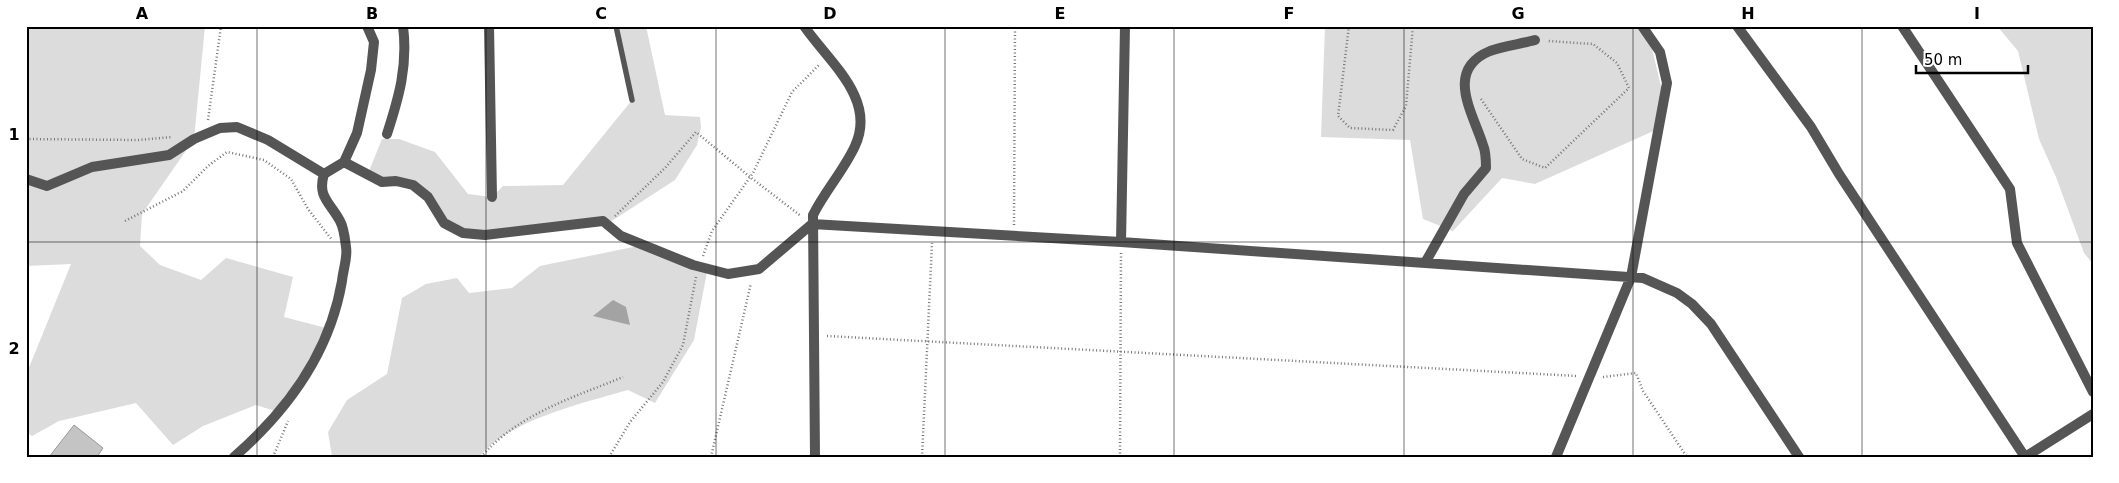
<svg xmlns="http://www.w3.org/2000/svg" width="2119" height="483" viewBox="0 0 2119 483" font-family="'DejaVu Sans',sans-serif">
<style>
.green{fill:#dcdcdc}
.water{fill:#a3a3a3}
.building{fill:#c4c4c4;stroke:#999}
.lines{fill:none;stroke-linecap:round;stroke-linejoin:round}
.path{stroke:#777;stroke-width:2.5;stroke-dasharray:1 2.5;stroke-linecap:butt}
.lane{stroke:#555;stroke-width:5.5}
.street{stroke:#555;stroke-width:10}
.grid{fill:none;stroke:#000;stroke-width:1;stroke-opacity:0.55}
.neatline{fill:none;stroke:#000;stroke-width:2}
.grid-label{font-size:16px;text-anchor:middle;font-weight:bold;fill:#000}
</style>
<rect width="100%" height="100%" fill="#fff"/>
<path class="green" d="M26 26H205L194 139 142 214 140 246 160 265 201 280 226 258 293 277 284 317 326 328 319 351 278 412 256 405 203 426 173 445 136 403 59 421 32 436 26 432V375L71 264 26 266Z
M613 26H646L665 115 700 117 701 127 697 145 675 180 607 224 497 234 456 229C440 212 426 191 404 183 386 177 388 187 369 171L382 139H399L435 152 468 194 492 197 503 186 563 185 632 100Z
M1325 26H1634L1649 36 1664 99 1658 129 1535 184 1502 178 1453 231 1423 219 1410 140 1321 137Z
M1997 26H2093V264L2084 253 2056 177 2039 139 2018 51Z
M638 246 707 272 694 340 655 403 628 390C583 403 509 420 479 457H332L328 432 347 400 387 374 402 298 426 284 457 278 469 293 512 288 540 266Z"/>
<path class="water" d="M613 300 626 307 630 325 593 316Z"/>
<path class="building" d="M74 425 103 448 97 457H49Z"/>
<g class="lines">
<path class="path" d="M1349 26 1338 116 1350 128 1393 130 1406 106 1413 26
M1481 99 1522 159 1545 168 1629 88 1617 63 1593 44 1548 41
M208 120 221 26
M26 139 138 140 172 137
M615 216 665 168 696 132 750 177 801 216
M125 221 183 191 208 166 227 152 264 160 291 179 308 209 332 240
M1014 225 1015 26
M703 256 712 231 753 173 792 92 820 64
M827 336 1577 376
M1603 377 1636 373 1643 391 1687 457
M273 457 288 421
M481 457C518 414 572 398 623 377
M609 457 630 422 663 382 683 345 696 277
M711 457 751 283
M922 457 932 243
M1120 457 1121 253"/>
<path class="lane" d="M616 26 632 100"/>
<path class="street" d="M489 26 492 197
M804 26C829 62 877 99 855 146 844 170 825 191 813 215L815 457
M1737 26 1811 127 1839 174 2025 457
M1902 26 2010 189 2017 243 2093 392
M387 134C399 97 408 66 403 26
M344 162 382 182 396 181 413 185 428 197 444 223 463 233 485 235 603 221 621 236 693 265 728 274 759 269 812 224 1121 242 1643 278 1677 293 1692 304 1711 324 1799 457
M26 179 47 186 92 167 169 155 194 139 220 128 237 127 268 140 324 174
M1121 242 1125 26
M1425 263 1464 194 1486 168C1486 160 1486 152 1483 145 1473 113 1444 70 1490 51 1504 46 1521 44 1535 40
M234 457C288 410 330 352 342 281 343 270 348 257 346 247 345 239 344 228 340 221 330 202 317 197 324 174L344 162 357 133 371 70 374 42 367 26
M1556 457 1631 277 1667 83 1660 52 1642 26
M2025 457 2093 414"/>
</g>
<path class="grid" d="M257 26V457M486 26V457M716 26V457M945 26V457M1174 26V457M1404 26V457M1633 26V457M1862 26V457M26 242H2093"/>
<rect width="2119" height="483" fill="none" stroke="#ffffff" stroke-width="55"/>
<path d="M1916 65v8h112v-8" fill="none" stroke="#000000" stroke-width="2.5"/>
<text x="1924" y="65" font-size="15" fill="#000000" stroke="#ffffff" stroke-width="4" paint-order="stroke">50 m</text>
<rect x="28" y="28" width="2064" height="428" class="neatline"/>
<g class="grid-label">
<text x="142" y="19">A</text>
<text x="372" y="19">B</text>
<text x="601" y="19">C</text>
<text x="830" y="19">D</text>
<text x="1060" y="19">E</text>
<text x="1289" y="19">F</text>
<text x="1518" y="19">G</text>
<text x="1748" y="19">H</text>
<text x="1977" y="19">I</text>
<text x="14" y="140">1</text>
<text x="14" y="354">2</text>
</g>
</svg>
